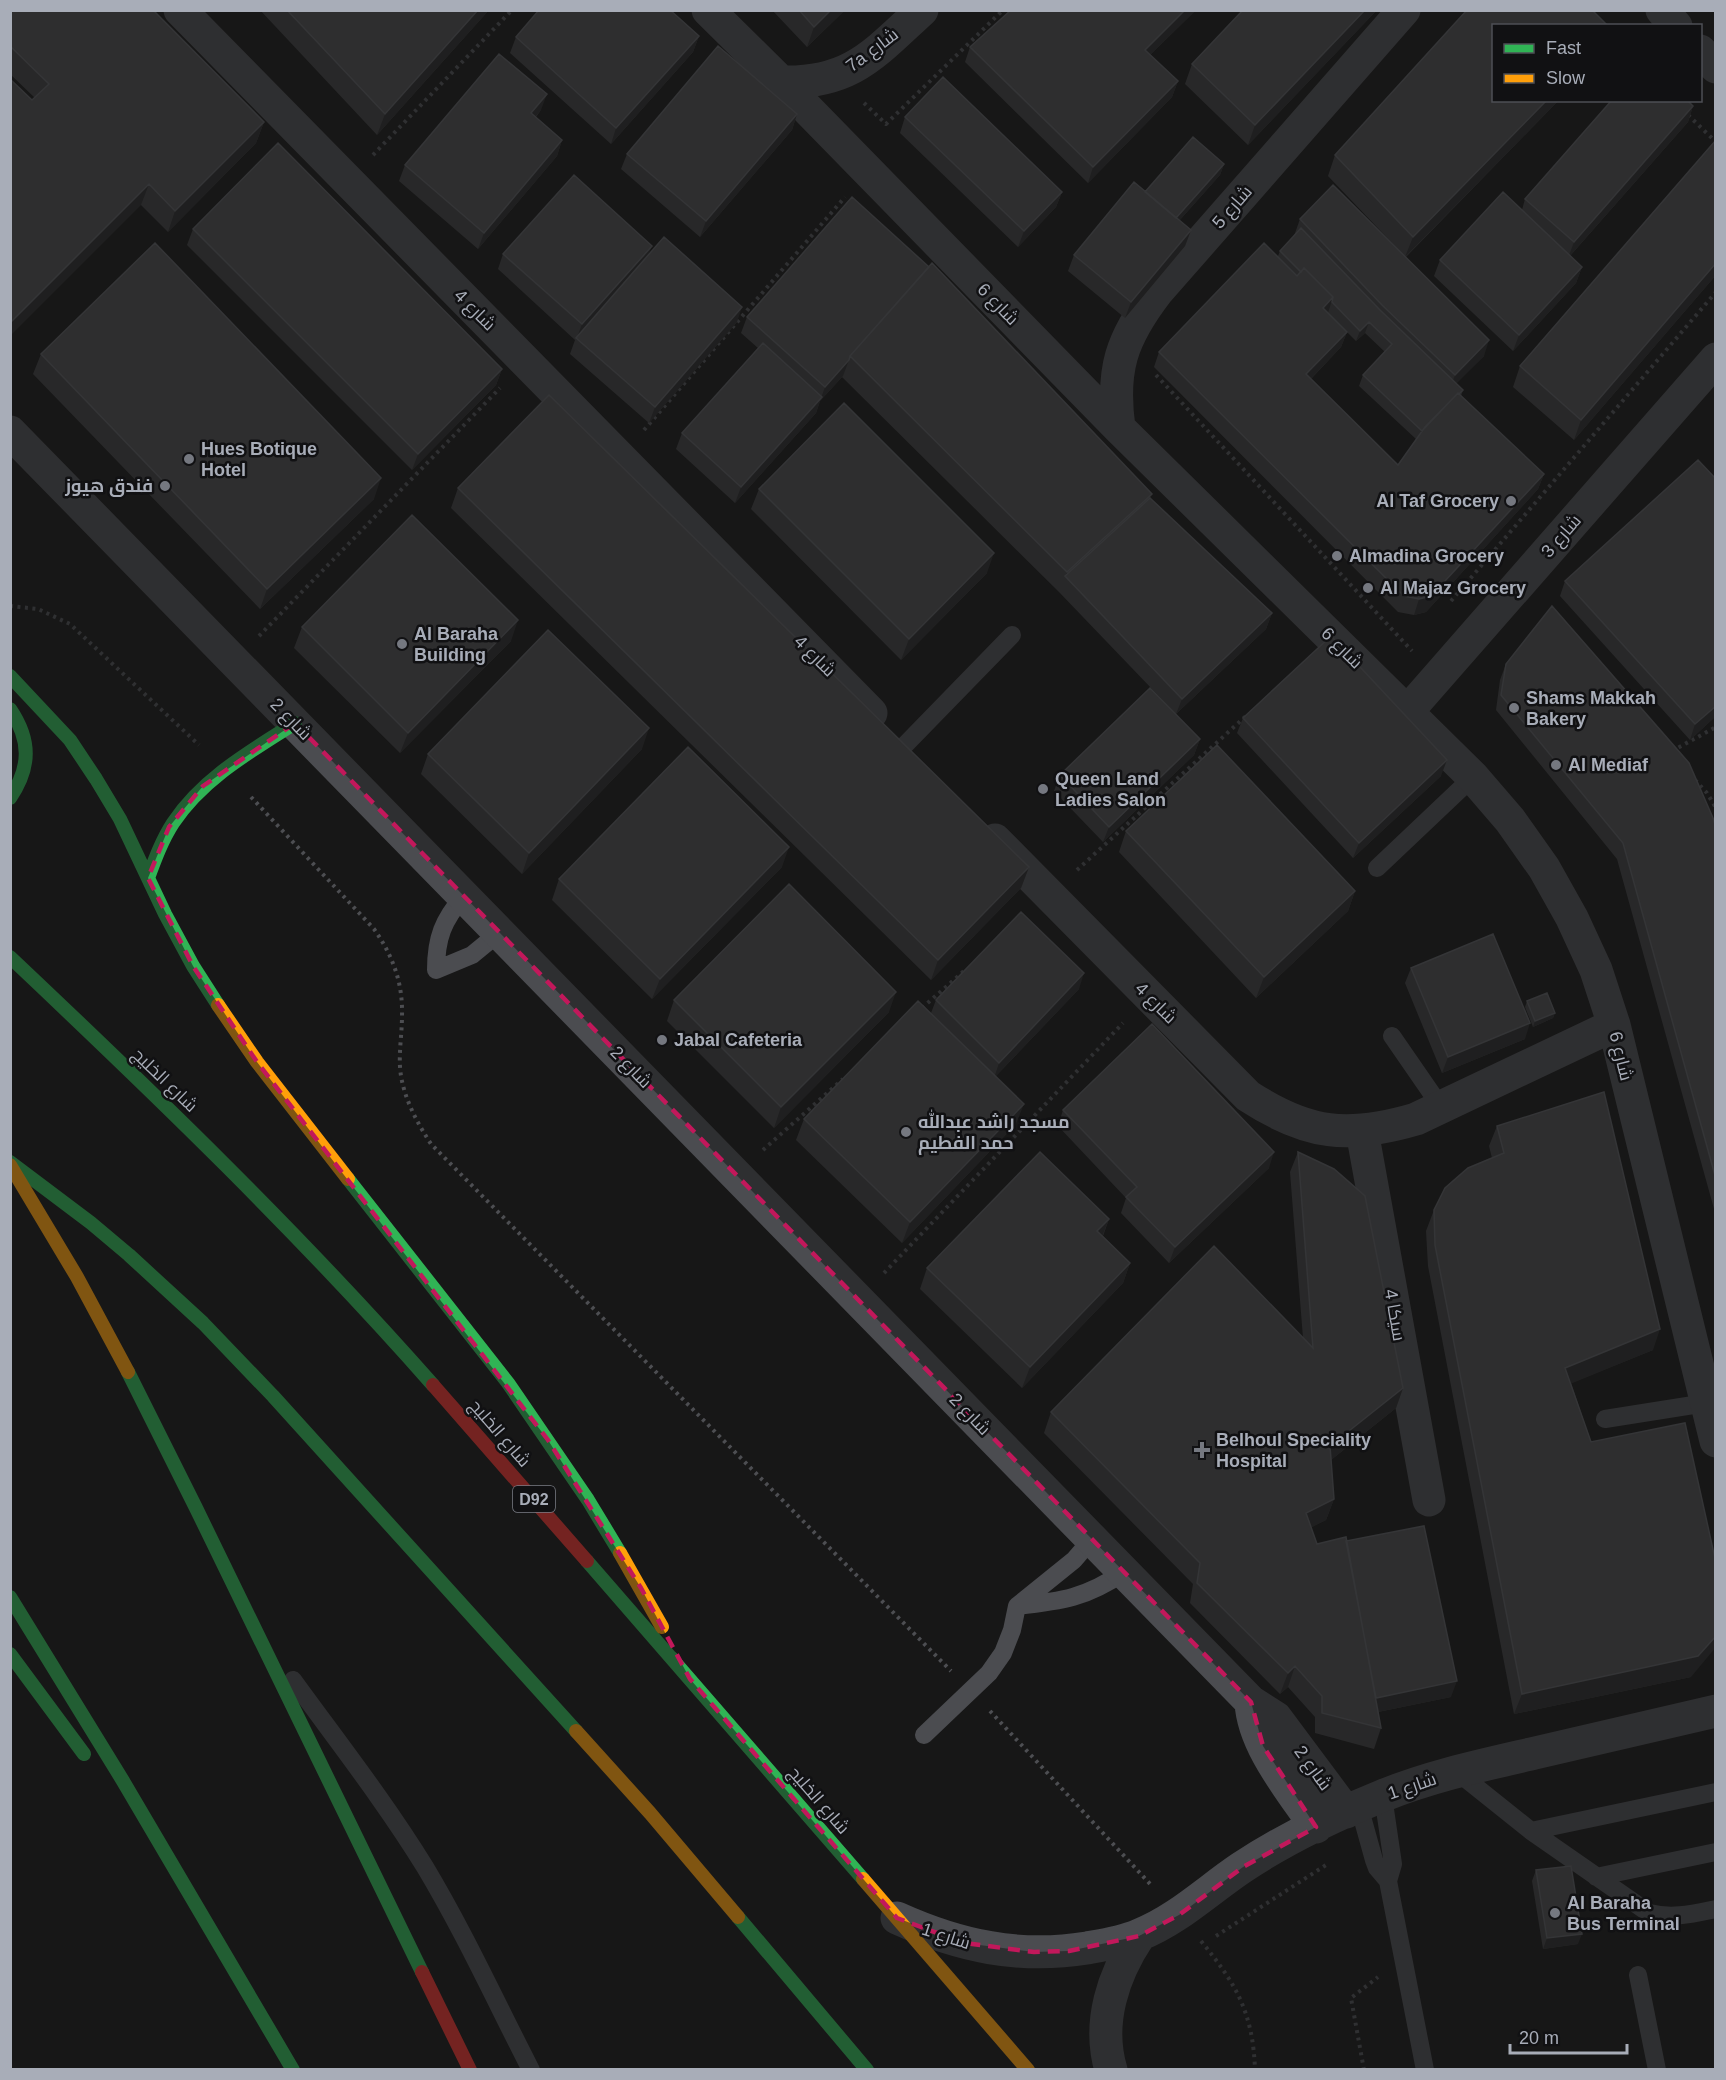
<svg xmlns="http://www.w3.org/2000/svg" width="1726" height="2080" viewBox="0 0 1726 2080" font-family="Helvetica,Cairo,sans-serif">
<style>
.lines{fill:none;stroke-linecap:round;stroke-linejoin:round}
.path{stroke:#4d4e52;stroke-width:4;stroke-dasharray:3 4.5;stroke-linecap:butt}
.lane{stroke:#4b4c50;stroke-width:18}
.street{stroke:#4b4c50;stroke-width:33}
.fast{stroke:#30b455;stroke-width:14}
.slow{stroke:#ff9f0a;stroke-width:14}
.jam{stroke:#e5322d;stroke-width:14}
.wall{fill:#3d3d3f;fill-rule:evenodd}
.shaded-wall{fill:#29292a}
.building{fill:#49494c;stroke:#58595d;stroke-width:1.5}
.marked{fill:none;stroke:#c2185b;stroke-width:4.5;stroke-dasharray:12 8;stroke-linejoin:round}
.poi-dot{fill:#757880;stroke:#111113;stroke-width:2}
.labels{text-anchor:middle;stroke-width:5;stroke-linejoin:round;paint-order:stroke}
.shield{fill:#111113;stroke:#7b7e86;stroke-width:1.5}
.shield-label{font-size:16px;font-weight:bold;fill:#a8adb8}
.street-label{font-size:18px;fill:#a8adb8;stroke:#111113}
.poi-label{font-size:18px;font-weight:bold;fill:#a8adb8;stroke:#111113;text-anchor:start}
</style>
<rect width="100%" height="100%" fill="#171717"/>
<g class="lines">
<path class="path" d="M864 103 886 124 1003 10
M1688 115 1716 142
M373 155 512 10
M1156 375 1412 651
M644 430 845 197
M1451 601 1716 292
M10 606 38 609 70 624 199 745
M259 636 500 388
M1672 751 1716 727
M1695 780 1707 793 1716 808
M251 797 374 929C393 956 403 983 402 1016 402 1033 399 1050 400 1067 402 1095 416 1121 431 1144L951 1671
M1077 870 1246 716
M922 1008 964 971
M763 1150 843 1079
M884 1273 1123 1023
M990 1711 1152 1886
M1216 1936 1326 1865
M1201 1941C1236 1984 1253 2012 1255 2070
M1364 2070 1351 1998 1378 1977"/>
<path class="lane" d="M904 746 1012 635
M1377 868 1473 777
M464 896C443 920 436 938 436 970L472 955 500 932
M1392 1036 1441 1107
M1605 1419 1706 1403
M1017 1606C1062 1601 1086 1598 1124 1572
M293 1680C338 1742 385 1802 425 1867 464 1932 496 2002 531 2070
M924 1735 989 1673 1003 1653 1012 1630 1017 1606 1074 1560 1092 1539
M1456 1771 1531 1831 1649 1913C1672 1919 1692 1914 1716 1909
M1383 1796 1393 1864 1388 1881
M1359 1806 1374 1860 1377 1868 1388 1881 1425 2070
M1531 1831 1716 1792
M1596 1877 1716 1852
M1638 1975 1657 2070"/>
<path class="street" d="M180 10 871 713
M708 10 781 82 1119 428 1473 777 1510 820 1544 868 1572 918 1596 970 1614 1025 1716 1441
M1662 10 1676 26
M1700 51 1716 67
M781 82C851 84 874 54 922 10
M1119 428C1111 370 1121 339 1157 292L1404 10
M10 432 1251 1702 1276 1718 1346 1812
M1407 712 1716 359
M995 840 1248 1096C1308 1135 1348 1139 1416 1119L1614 1025
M1362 1131 1429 1500
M1251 1702C1253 1746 1292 1791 1316 1827
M897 1918C959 1946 1019 1959 1087 1948 1104 1945 1123 1942 1139 1935 1177 1920 1207 1891 1241 1868 1283 1840 1335 1815 1382 1796 1431 1776 1483 1765 1535 1753 1595 1739 1655 1725 1716 1711
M1111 2070C1097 2023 1113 1975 1139 1936"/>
<path class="fast" d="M10 676 70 740 96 779 120 819 165 914 193 966 218 1005
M10 709C31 740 31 767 10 798
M148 878C155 859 162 840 173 823 203 778 251 751 295 723
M10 957C156 1095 300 1234 433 1385
M10 1162 91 1223 129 1255 203 1323 273 1396 576 1731
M348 1179 508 1383 588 1500 620 1553
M128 1372 196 1508 422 1972
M587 1561 863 1879
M10 1597 123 1781 293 2070
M10 1654 84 1754
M738 1917 867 2070"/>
<path class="slow" d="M218 1005 257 1062 348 1179
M10 1165 77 1277 128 1372
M620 1553 662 1627
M576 1731 650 1813 738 1917
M863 1879 1028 2070"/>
<path class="jam" d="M433 1385 587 1561
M422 1972 470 2070"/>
</g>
<path class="wall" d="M10 10 264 122 256 143 168 232 141 205 32 100 35 98 10 74Z
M260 10H489L377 135Z
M772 10H845L807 47Z
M1011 10H1196L1150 55 1178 81 1172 97 1088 183 965 62 970 47Z
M1377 10 1248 145 1185 84 1192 64Z
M699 36 693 52 611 144 510 53 516 37Z
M1494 100H1559L1406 257 1484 356 1456 383 1463 390 1461 396 1544 474 1538 489 1426 612 1414 615 1398 612 1154 367 1159 352 1278 256 1280 251 1294 236 1300 219 1397 248 1328 176 1335 155ZM1347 332 1356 341 1365 333 1385 352 1363 375 1359 386 1416 439 1398 465 1311 379 1341 347Z
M1693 106 1688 122 1570 256 1582 267 1576 283 1513 351 1434 276 1440 260 1522 210 1525 199Z
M541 110 536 117 562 140 557 156 478 249 399 181 405 165Z
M797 114 792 130 700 237 621 169 627 154Z
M905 117 1062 192 1056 207 1018 247 900 133Z
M1716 140V275L1574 440 1513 387 1520 366Z
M1224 164 1220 175 1179 221 1191 230 1185 246 1125 318 1068 271 1074 255Z
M852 197 1152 494 1150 498 1272 613 1266 629 1176 714 1059 592 842 377 843 376 820 401 816 413 735 503 676 449 682 433 758 348 741 333 747 317Z
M193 229 502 369 496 385 412 470 187 245Z
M503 254 648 255 737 322 649 423 570 354 575 340 498 269Z
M41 354 374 499 260 609 33 374Z
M1716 479V716L1690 740 1560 596 1565 581Z
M458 488 1029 867 1021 888 931 980 451 508Z
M759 489 987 573 901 660 751 509Z
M302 627 511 641 400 753 294 648Z
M1506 664 1716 828V1216L1617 859 1496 710 1500 680Z
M1243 718 1441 776 1353 858 1237 733Z
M1200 739 1194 755 1103 842 1054 791 1060 775Z
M642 749 522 874 421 774 428 754Z
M1126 831 1355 891 1348 911 1256 998 1119 852Z
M782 867 652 999 552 900 559 879Z
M1411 968 1525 1039 1442 1073 1405 983Z
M1079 989 995 1077 1016 1124 902 1243 796 1140 804 1119 931 1013 936 1000Z
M674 1000 889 1012 774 1128 667 1021Z
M1527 1001 1555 1013 1553 1018 1533 1027 1525 1007Z
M1063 1110 1269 1168 1169 1263 1121 1213 1126 1198 1058 1126Z
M1497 1126 1653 1350 1571 1383 1591 1442 1691 1677 1514 1714 1428 1266 1426 1231 1434 1210 1492 1158 1489 1146Z
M1298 1152 1403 1388 1396 1408 1331 1460 1334 1499 1326 1520 1311 1527 1317 1544 1346 1541 1451 1697 1378 1712 1381 1728 1374 1749 1315 1733V1717L1288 1687 1280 1694 1190 1603 1193 1584 1044 1433 1051 1412 1303 1338 1290 1172Z
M1109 1219 1103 1236 1130 1263 1123 1283 1022 1388 920 1289 927 1268Z
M1536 1870 1578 1944 1543 1949 1532 1881Z"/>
<path class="shaded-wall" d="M478 10H489L377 135 385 114Z
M831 10H845L807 47 814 27Z
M1185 10H1196L1139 66 1145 50Z
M1365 10H1377L1248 145 1255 125Z
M699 36 693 52 611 144 616 128Z
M1178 81 1172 97 1088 183 1093 167Z
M547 94 541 110 525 129 531 113Z
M1547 100H1559L1405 257 1413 237Z
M1693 106 1688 122 1568 258 1574 242Z
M797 114 792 130 700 237 706 221Z
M264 122 256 143 168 232 175 211Z
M562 140 557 156 478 249 484 233Z
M1224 164 1220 175 1169 232 1173 222Z
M149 184 141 205 10 336V323Z
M1062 192 1056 207 1018 247 1024 231Z
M1191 230 1185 246 1125 318 1131 302Z
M652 246 646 261 576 340 582 324Z
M1716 263V275L1574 440 1581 420Z
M1582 267 1576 283 1513 351 1519 335Z
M1333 297 1328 313 1323 308Z
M742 307 737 322 649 423 655 407Z
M1369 322 1365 333 1356 341 1360 331Z
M1347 332 1341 347 1300 390 1306 374Z
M1489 340 1484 356 1449 391 1455 375Z
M849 360 843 376 820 401 816 413 735 503 741 487 821 398 825 387Z
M502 369 496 385 412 470 418 454Z
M1544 474 1538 489 1426 612 1414 615 1419 599Z
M381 478 374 499 260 609 267 589Z
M1152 494 1144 514 1065 576 1067 572Z
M994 553 987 573 901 660 909 639Z
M1272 613 1266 629 1176 714 1182 699Z
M518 620 511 641 400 753 408 733Z
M1716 706V716L1690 740 1695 724Z
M649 728 642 749 522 874 529 853Z
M1200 739 1194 755 1103 842 1109 827Z
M1447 760 1441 776 1353 858 1359 843Z
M789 847 782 867 652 999 660 979Z
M1029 867 1021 888 931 980 938 960Z
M1355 891 1348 911 1256 998 1264 977Z
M1084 973 1079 989 994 1078 999 1063Z
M896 992 889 1012 774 1128 781 1107Z
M1555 1013 1553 1018 1533 1027 1535 1021Z
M1530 1023 1525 1039 1442 1073 1448 1057Z
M1024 1104 1016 1124 902 1243 910 1222Z
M1274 1152 1269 1168 1169 1263 1175 1247Z
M1109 1219 1101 1239 1097 1231Z
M1130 1263 1123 1283 1022 1388 1030 1367Z
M1660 1329 1653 1350 1558 1389 1565 1368Z
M1403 1388 1396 1408 1322 1467 1330 1446Z
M1334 1499 1326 1520 1299 1534 1306 1513Z
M1716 1636V1647L1691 1677 1514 1714 1522 1694Z
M1295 1666 1288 1687 1280 1694 1288 1673Z
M1457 1681 1451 1697 1368 1714 1373 1699Z
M1582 1934 1578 1944 1543 1949 1547 1938Z"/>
<path class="building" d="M10 10H153L264 122 175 211 149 184 10 323V79L32 100 49 84 10 46Z
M287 10H478L385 114Z
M539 10H670L699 36 616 128 516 37Z
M799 10H831L814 27Z
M1011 10H1185L1145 50 1178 81 1093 167 970 47Z
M1243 10H1365L1255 125 1192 64Z
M1467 10H1592L1608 26H1494V100H1547L1413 237 1335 155Z
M718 46 797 114 706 221 627 154Z
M499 54 547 94 531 113 562 140 484 233 405 165Z
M943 77 1062 192 1024 231 905 117Z
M1612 100H1687L1693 106 1574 242 1525 199Z
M1193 137 1224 164 1176 218 1145 192Z
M1716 140V263L1581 420 1520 366Z
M278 143 502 369 418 454 193 229Z
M574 175 652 246 582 324 503 254Z
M1134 182 1191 230 1131 302 1074 255Z
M1333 185 1489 340 1455 375 1382 305 1300 219Z
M1503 192 1582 267 1519 335 1440 260Z
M852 197 929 267 850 356 849 360 825 387 747 317Z
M1301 228 1380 310 1463 390 1459 394 1458 393 1422 431 1363 375 1392 344 1369 322 1360 331 1332 302 1333 297 1304 268 1301 272 1280 251Z
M664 237 742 307 655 407 576 338Z
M155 243 381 478 267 589 41 354Z
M1264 243 1297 276 1304 268 1333 297 1323 308 1347 332 1306 374 1398 465 1425 427 1458 393 1544 474 1431 596 1419 599 1404 596 1159 352Z
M932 263 1152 494 1067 572 850 356Z
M763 343 822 397 741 487 682 433Z
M549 395 1029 867 938 960 458 488Z
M844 403 994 553 909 639 759 489Z
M1698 460 1716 479V706L1695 724 1565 581Z
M1150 498 1272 613 1182 699 1065 576Z
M412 515 518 620 408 733 302 627Z
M1552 606 1689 763 1713 818 1716 828V1179L1623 843 1501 695 1506 664Z
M548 630 649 728 529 853 428 754Z
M1331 636 1447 760 1359 843 1243 718Z
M1150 688 1200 739 1109 827 1060 775Z
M1217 745 1355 891 1264 977 1126 831Z
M688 747 789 847 660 979 559 879Z
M789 884 896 992 781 1107 674 1000Z
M1021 912 1084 973 999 1063 936 1000Z
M1493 934 1530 1023 1448 1057 1411 968Z
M1547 993 1555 1013 1535 1021 1527 1001Z
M918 1001 1024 1104 910 1222 804 1119Z
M1152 1024 1274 1152 1175 1247 1126 1197 1137 1187 1063 1110Z
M1604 1092 1660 1329 1565 1368 1591 1442 1685 1423 1716 1563V1636L1698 1656 1522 1694 1435 1245 1434 1210 1445 1188 1468 1168 1504 1153 1497 1126Z
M1040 1152 1109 1219 1097 1231 1130 1263 1030 1367 927 1268Z
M1298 1152 1334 1169 1365 1196 1403 1388 1330 1446 1334 1499 1306 1513 1317 1544 1346 1537 1381 1728 1322 1713V1696L1295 1666 1288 1673 1197 1583 1200 1563 1051 1412 1214 1246 1313 1348Z
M1424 1526 1457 1681 1376 1698 1346 1541Z
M1571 1866 1582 1934 1547 1938 1536 1870Z"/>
<path d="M0 0H1726V2080H0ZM295 723 1251 1702 1263 1746 1316 1827 1243 1867 1179 1915 1139 1936 1069 1951 1034 1952 964 1943 897 1918 690 1679 641 1588 548 1440 257 1062 193 966 148 878 169 827 203 786Z" fill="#171717" fill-opacity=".55" fill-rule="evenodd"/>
<path class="marked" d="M295 723 1251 1702 1263 1746 1316 1827 1243 1867 1179 1915 1139 1936 1069 1951 1034 1952 964 1943 897 1918 690 1679 641 1588 548 1440 257 1062 193 966 148 878 169 827 203 786Z"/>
<g class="poi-dot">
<circle cx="189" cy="459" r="6"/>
<circle cx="165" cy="486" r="6"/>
<circle cx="1511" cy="501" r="6"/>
<circle cx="1337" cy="556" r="6"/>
<circle cx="1368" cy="588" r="6"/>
<circle cx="402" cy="644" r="6"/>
<circle cx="1514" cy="708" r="6"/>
<circle cx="1556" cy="765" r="6"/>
<circle cx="1043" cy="789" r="6"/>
<circle cx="662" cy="1040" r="6"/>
<circle cx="906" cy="1132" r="6"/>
<path d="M1199 1441h6v6h6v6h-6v6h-6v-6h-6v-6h6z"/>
<circle cx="1555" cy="1913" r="6"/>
</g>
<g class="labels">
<rect class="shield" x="513" y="1486" width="42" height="26" rx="4.5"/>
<g class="shield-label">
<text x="534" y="1505">D92</text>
</g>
<g class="street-label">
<text transform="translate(872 50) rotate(-37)" y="6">7a شارع</text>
<text transform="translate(1232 207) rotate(-49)" y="6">شارع 5</text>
<text transform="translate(998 304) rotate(46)" y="6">شارع 6</text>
<text transform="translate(475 310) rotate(45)" y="6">شارع 4</text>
<text transform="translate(1561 536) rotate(-49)" y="6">شارع 3</text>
<text transform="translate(1342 648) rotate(45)" y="6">شارع 6</text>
<text transform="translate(815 656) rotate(45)" y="6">شارع 4</text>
<text transform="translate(291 719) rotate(46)" y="6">شارع 2</text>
<text transform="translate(1156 1003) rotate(45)" y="6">شارع 4</text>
<text transform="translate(1621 1056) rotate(76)" y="6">شارع 6</text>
<text transform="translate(631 1067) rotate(46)" y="6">شارع 2</text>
<text transform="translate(165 1080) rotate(44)" y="6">شارع الخليج</text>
<text transform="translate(1395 1315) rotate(80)" y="6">4 سيكا</text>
<text transform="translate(970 1414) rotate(46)" y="6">شارع 2</text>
<text transform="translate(500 1433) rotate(49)" y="6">شارع الخليج</text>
<text transform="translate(1313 1768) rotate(54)" y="6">شارع 2</text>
<text transform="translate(1412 1786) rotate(-19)" y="6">شارع 1</text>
<text transform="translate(819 1800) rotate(49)" y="6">شارع الخليج</text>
<text transform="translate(946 1936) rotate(18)" y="6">شارع 1</text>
</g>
<g class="poi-label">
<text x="201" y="455">Hues Botique<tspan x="201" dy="21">Hotel</tspan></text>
<text x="153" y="492" text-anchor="end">فندق هيوز</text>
<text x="1499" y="507" text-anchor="end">Al Taf Grocery</text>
<text x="1349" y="562">Almadina Grocery</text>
<text x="1380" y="594">Al Majaz Grocery</text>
<text x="414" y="640">Al Baraha<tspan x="414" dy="21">Building</tspan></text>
<text x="1526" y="704">Shams Makkah<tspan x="1526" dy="21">Bakery</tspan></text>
<text x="1568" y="771">Al Mediaf</text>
<text x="1055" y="785">Queen Land<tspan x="1055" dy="21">Ladies Salon</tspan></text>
<text x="674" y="1046">Jabal Cafeteria</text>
<text x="918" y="1128">مسجد راشد عبدالله<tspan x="918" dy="21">حمد الفطيم</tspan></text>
<text x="1216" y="1446">Belhoul Speciality<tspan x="1216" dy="21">Hospital</tspan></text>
<text x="1567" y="1909">Al Baraha<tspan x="1567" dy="21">Bus Terminal</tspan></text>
</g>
</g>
<rect width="1726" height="2080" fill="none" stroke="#a8adb8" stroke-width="24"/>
<rect x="1492" y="24" width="210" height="78" fill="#111113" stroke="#4d4f55" stroke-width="1.5"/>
<rect x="1504" y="44" width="30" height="9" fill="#30b455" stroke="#4d4f55" stroke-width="1.5"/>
<text x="1546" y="54" font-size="18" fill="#a8adb8">Fast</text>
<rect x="1504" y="74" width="30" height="9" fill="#ff9f0a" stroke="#4d4f55" stroke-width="1.5"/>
<text x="1546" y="84" font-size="18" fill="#a8adb8">Slow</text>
<path d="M1510 2044v9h117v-9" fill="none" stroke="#a8adb8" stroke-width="3"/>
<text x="1519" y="2044" font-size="18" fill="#a8adb8" stroke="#111113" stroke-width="4.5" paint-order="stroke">20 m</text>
</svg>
